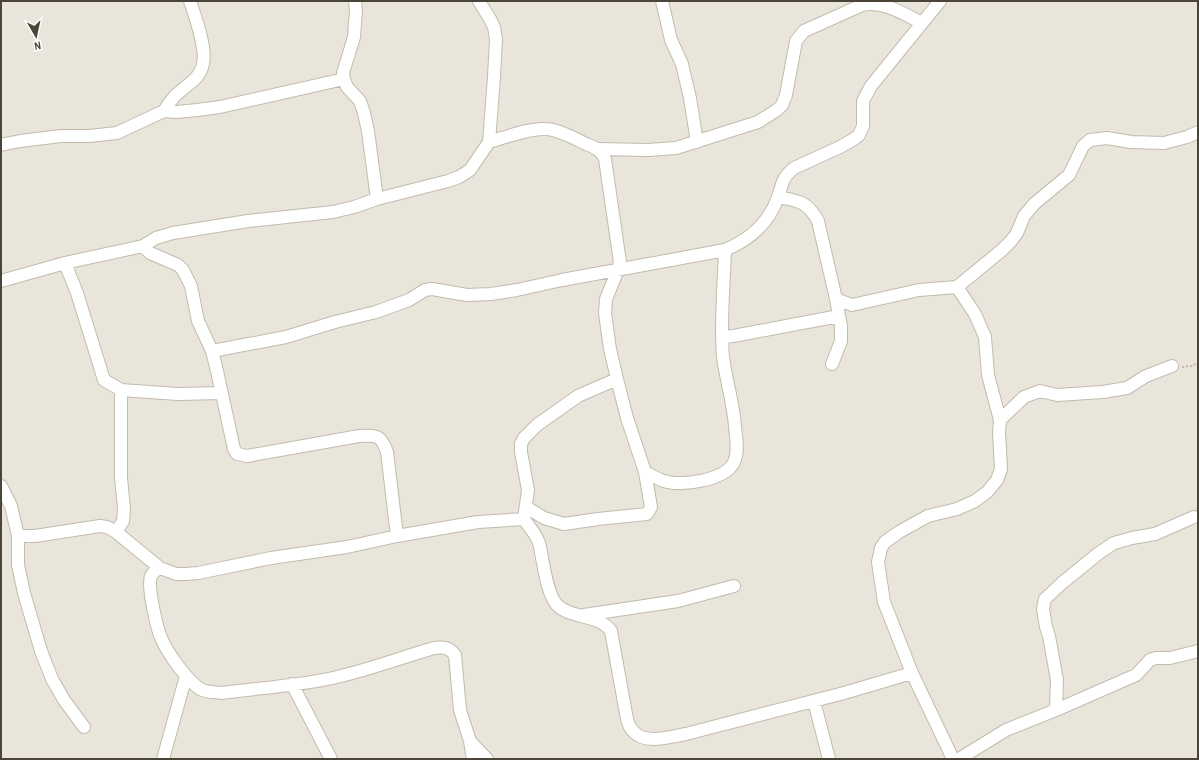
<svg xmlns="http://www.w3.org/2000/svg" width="1199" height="760" viewBox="0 0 1199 760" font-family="'Archivo Narrow',sans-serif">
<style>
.residential{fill:#eae5da}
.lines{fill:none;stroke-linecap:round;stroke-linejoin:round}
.minor-casing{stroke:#c2bbae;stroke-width:14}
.path{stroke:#c4b79f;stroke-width:2;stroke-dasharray:2 2;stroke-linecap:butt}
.minor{stroke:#fff;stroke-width:12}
</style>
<rect width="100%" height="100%" fill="#f6f3ec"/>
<path class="residential" d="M1 1H1198V759H1Z"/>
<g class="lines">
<defs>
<path id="minor" d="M355 1 356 10 354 37 343 73 344 79 347 87 360 101 364 113 368 131 377 199
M662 1 671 40 682 64 690 98 697 142
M164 111C174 94 180 92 194 80 198 76 202 69 203 64 207 49 195 16 190 1
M489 142C506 137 529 128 546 129 559 130 572 137 584 143 593 147 601 149 605 159L620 262 618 270 606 299 605 313 610 349 617 379 627 418 645 472 651 507 647 514 598 519 564 524 544 518 526 507
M1 145 20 141 61 136H89L117 133 164 111 177 112 197 110 220 107 344 79
M599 149 648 150 676 148 758 122 777 110 782 105 786 95 796 41 804 31 862 5C883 0 904 14 922 23
M778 197C799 201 807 201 818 221L836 299 841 326V341L832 364
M143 246 156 238 173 233 248 221 333 212 354 207 377 199 448 181 459 177 470 170 489 142 494 77 496 39 494 27 490 19 479 1
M65 263 77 293 104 380 121 390 178 394 221 393
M1 281 65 263 143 246 150 253 178 265 183 270 191 286 198 321 212 351 217 371 234 449 237 454 247 456 359 436C377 435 381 435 387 452L397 536
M836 299 852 305 919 290 957 287 1002 250 1011 241 1017 233 1024 216 1034 204 1069 175 1083 146 1090 140 1107 138 1131 142 1164 143 1187 137 1198 132
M722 337 733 336 839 316
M212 351 286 337 335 322 376 312 409 300 425 290 432 289 467 295 491 294 517 290 562 280 725 250
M617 379 578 396 537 425 524 438 521 444V452L528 490 524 519C529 527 536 534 539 543 543 558 546 593 557 605 571 619 599 614 611 631L627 719C628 723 630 728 633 731 645 745 670 737 686 734L844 693 912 673
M1000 420 1024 397 1040 391 1057 395 1103 392 1127 388 1146 376 1172 366
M645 472C651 475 658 479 664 481 681 487 726 480 734 462 739 452 736 437 735 426 733 402 726 380 723 357 720 321 724 285 725 250 749 240 769 223 778 197 783 183 781 179 794 168L840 147 854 139 859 135 863 126V101L871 86 940 1
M1 486 11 506 18 536H35L100 526 107 527 116 532 160 568 176 574H186L198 573 271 558 347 547 397 536 478 522 524 519
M116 532 123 521 124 508 121 478V390
M18 536V565L24 593 41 651 52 679 64 700 84 727
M160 568C156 570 153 572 151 576 147 586 157 630 162 640 169 655 186 679 200 689 205 692 214 692 221 693 258 688 297 686 333 678 368 670 400 658 434 648 443 647 449 647 455 655L460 710 470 741 473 759
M584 615 678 601 734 586
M292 684 331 759
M814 701 829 759
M1056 710 1057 680 1049 636 1046 627 1043 609 1045 599 1062 583 1099 553 1114 543 1132 538 1155 534 1194 517
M470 741 487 759
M163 759 186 676
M953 759 912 673 884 602 878 562 881 548 885 542 899 532 928 516 957 509 975 501 987 492 997 480 1001 469 999 432 1000 420 988 375 985 337 975 314 957 287
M959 759 1006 730 1056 710 1136 675 1150 660 1156 658H1170L1198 651"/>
</defs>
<use href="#minor" class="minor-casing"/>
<path class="path" d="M1182 367 1191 366 1198 363"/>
<use href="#minor" class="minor"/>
</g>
<rect width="1199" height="760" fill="none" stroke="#4b4439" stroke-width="4"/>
<g transform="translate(36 36) rotate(171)" stroke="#ffffff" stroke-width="3" paint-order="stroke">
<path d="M0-3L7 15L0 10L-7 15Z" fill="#4b4439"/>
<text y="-6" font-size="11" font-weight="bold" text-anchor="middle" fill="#4b4439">N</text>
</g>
</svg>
